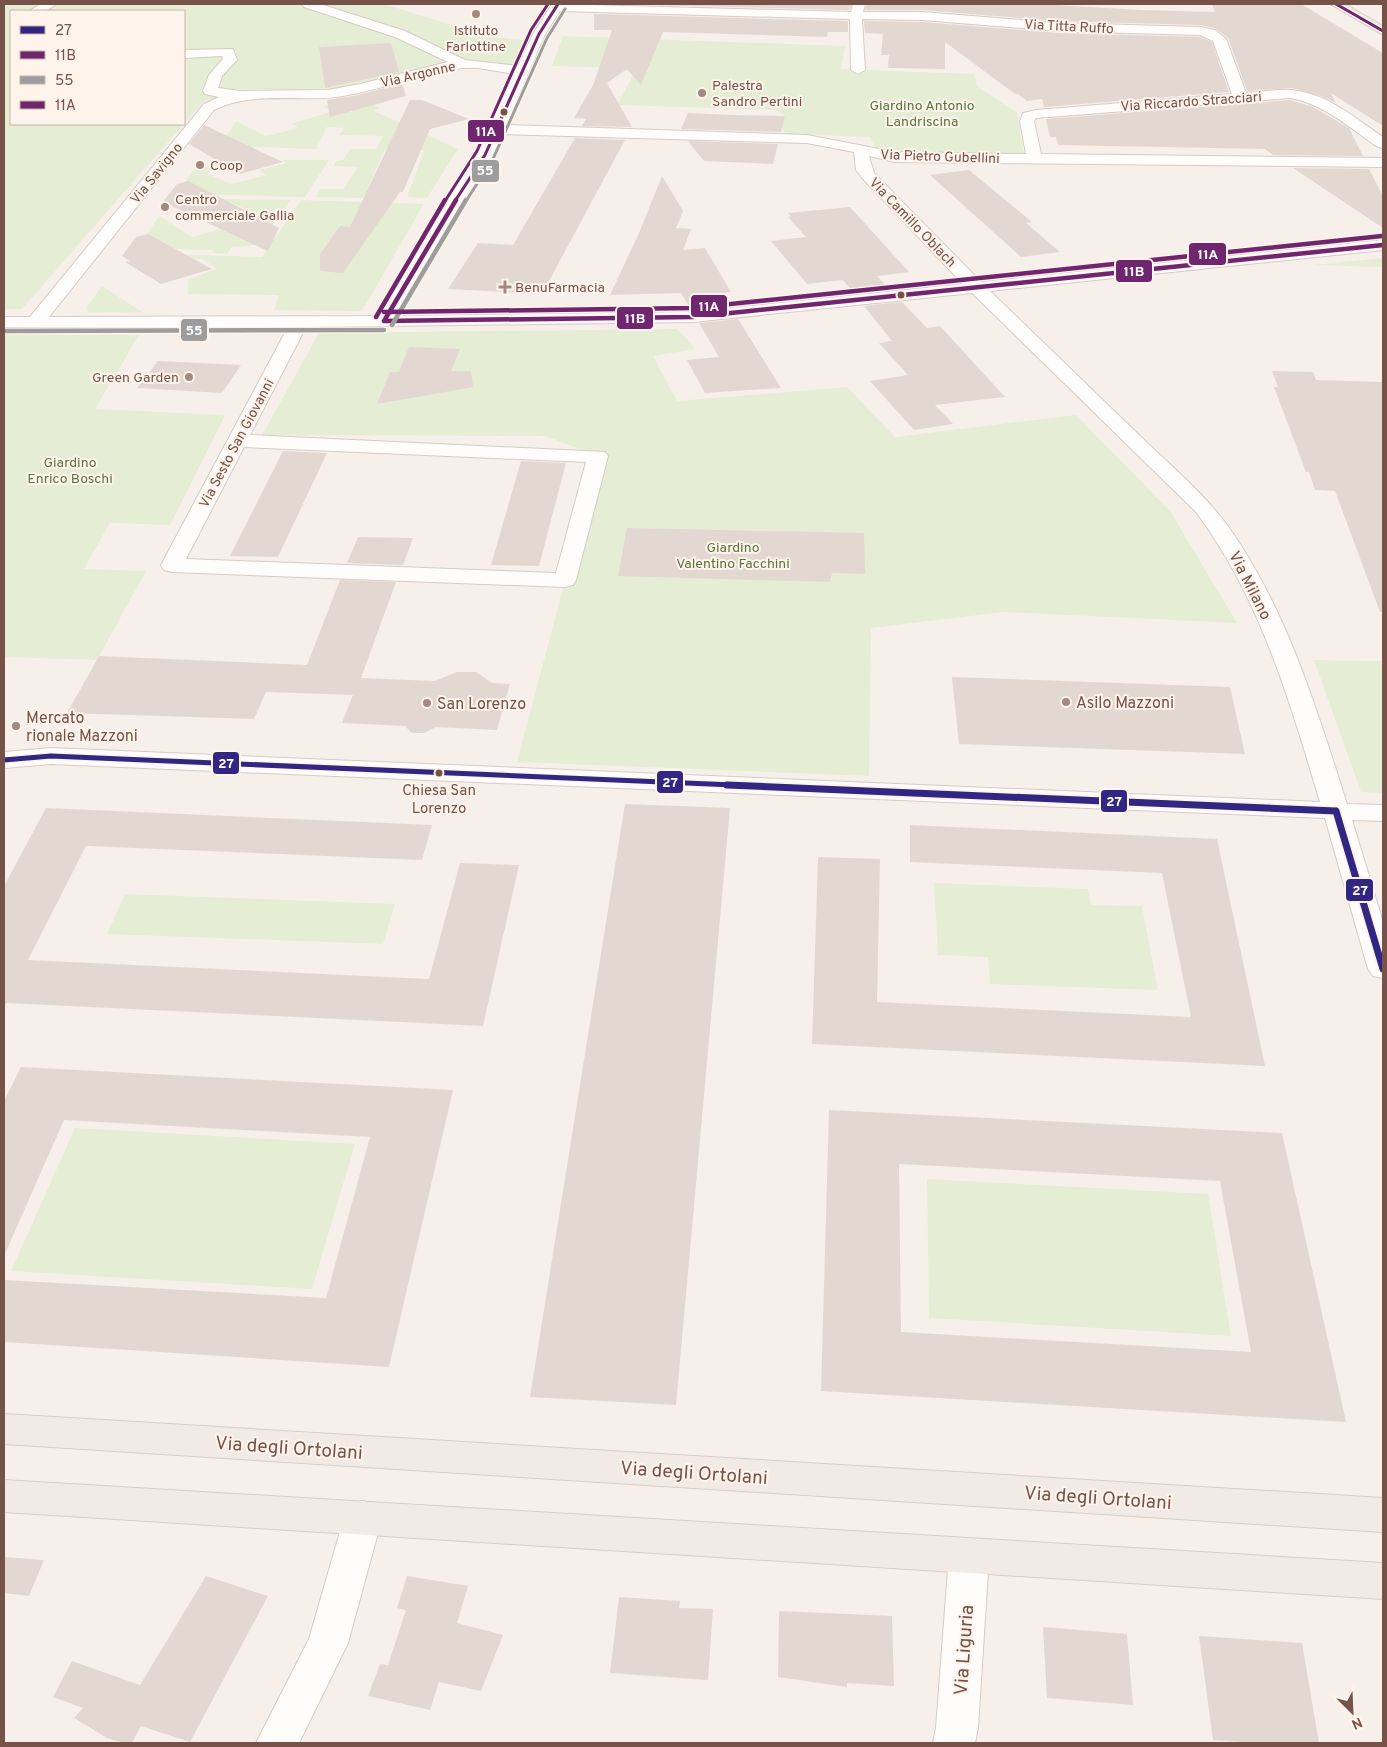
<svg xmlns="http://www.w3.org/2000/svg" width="1387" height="1747" viewBox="0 0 1387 1747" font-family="Overpass,sans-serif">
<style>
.green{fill:#e6edd5;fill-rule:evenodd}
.building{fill:#e3d7d2;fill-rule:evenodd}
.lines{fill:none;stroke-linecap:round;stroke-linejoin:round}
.minor-casing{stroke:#d6cbc6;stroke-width:2}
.major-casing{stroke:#d8cdc9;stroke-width:2}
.minor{fill:#fefdfc;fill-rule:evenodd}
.major{fill:#f2ebe5;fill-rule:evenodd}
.bus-1-far1-casing{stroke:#fff4eb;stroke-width:8}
.bus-1-casing{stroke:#fff4eb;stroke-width:11}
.bus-2-far1-casing{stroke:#fff4eb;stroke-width:5}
.bus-2-casing{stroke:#fff4eb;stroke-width:7}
.bus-3-far1-casing{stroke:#fff4eb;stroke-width:5}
.bus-3-casing{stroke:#fff4eb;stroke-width:7}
.bus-4-far1-casing{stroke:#fff4eb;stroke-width:5}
.bus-4-casing{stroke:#fff4eb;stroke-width:7}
.bus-1-far1{stroke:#312783;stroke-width:5}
.bus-1{stroke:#312783;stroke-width:7}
.bus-2-far1{stroke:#70266f;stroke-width:3}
.bus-2{stroke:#70266f;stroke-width:4.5}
.bus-3-far1{stroke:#9d9d9d;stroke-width:3}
.bus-3{stroke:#9d9d9d;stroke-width:4.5}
.bus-4-far1{stroke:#70266f;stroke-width:3}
.bus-4{stroke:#70266f;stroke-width:4.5}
.poi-dot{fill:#a38981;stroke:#fff4eb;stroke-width:2}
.bus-dot{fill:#765249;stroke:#fff4eb;stroke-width:2}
.labels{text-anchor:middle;stroke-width:4;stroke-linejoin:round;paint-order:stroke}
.far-street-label{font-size:14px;fill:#765249;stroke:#fff4eb}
.far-poi-label{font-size:14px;fill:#765249;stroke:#fff4eb;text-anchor:start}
.far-park-label{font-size:14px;fill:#58753f;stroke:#fff4eb}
.bus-label{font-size:15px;fill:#765249;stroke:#fff4eb}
.street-label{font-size:16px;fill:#765249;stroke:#fff4eb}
.poi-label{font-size:16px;fill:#765249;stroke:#fff4eb;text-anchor:start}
.near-street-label{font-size:19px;fill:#765249;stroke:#fff4eb}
.line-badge{stroke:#fff4eb;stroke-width:2}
.badge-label{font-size:14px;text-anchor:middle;font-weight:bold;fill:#fff}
</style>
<rect width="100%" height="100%" fill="#f7f0ea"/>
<path class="green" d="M4 4H384L490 37 523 40 514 65 469 60 346 86 323 90 242 89 204 101 22 309H4ZM11 11H184V124H11Z
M563 36 845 46 841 69 975 74 977 86 1017 113 1024 155 894 153 876 149 870 137 785 134 782 127 785 116 775 110 618 105 613 102H619L635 71H625V68L552 66Z
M358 98 380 108 374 111 458 149 427 198 407 197 424 150 385 149 367 190 370 197 359 198 316 197 320 189H343L358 167 334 166 336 161 343 160 350 149H376L383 136 339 135 344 128 327 127 316 149 221 146 236 121 266 136 295 129 298 127 291 124 333 111 323 107Z
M284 160H329L305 197 181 194 182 186 198 164 210 168 208 174 231 184 266 175 259 170 287 163Z
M206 199 290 200 260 245 232 247 227 254 212 253 213 250 138 248 159 216 192 237 232 226 225 221 252 213 231 202 217 206Z
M301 200 424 204 362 311 274 310 279 295 188 294V279L217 269 203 259 176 258 167 254 262 257Z
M1383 258V267L1312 265Z
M102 286 144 313 88 312 86 308Z
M677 329 696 349 653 356 677 401 847 387 895 437 1076 415 1170 511 1237 623 1004 612 871 628 869 776 517 762 598 456 545 436 262 435 319 333Z
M4 334 139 335 95 409 225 415 170 525 110 523 84 569 146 571 97 660 4 657Z
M1314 660 1383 661V793L1361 792Z
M934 883 1088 889 1091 905 1142 906 1158 990 990 984 988 957 938 955Z
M125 894 395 904 383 944 107 934Z
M75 1128 355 1144 312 1289 11 1271Z
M927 1179 1208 1194 1231 1336 929 1318Z"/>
<path class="building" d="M613 4H851L850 10Z
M867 4H1036L1142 10 1215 12 1212 4H1301L1383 53V126L1331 93 1336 103 1318 95 1292 88 1247 91 1228 38 1215 28 1200 25 1058 21 922 10H865Z
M594 14 848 21V32H828L827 37 663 32 641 85 627 69 607 83 632 127 582 126 586 119 574 118 593 85 612 30H594Z
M864 21 922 22 1058 33 1200 37 1212 42 1229 92 1044 107 1042 99 1027 101 1018 94H1015L945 42V69L888 68 889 55H881L883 34 865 33Z
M391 43 399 72 325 88 319 47Z
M402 83 406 96 330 117 327 100 359 95Z
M410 100H422L469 119 430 129 403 192H400L343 273 320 271V254L340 226 350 227Z
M1290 100 1313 107 1349 128 1363 156 1273 155 1265 149 1058 145 1056 137H1050L1046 119Z
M688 113 733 115 785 116 781 132 681 129Z
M204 125 283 162 240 174 189 144Z
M575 138 625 140 542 294 448 289 478 243 513 245Z
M688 141 778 144 773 164 704 161Z
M1293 168 1369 169 1383 196V228Z
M969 170 1032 222 1026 223 1060 252 1021 257 930 175Z
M662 176 683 211 676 228 691 229 683 250 705 248 731 292 722 293 731 306 691 310 681 293 610 295 639 233Z
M188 181 279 228 268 251 163 202 177 184Z
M850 207 909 272 877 276 890 290 854 293 843 280 807 284 771 241 806 237 788 217 791 216 788 213Z
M148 234 212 269 161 284 125 262 130 261 122 256 136 237Z
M902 302 927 328 940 326 1005 397 935 405 953 424 914 430 870 381 908 375 879 343 892 341 864 306Z
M738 319 781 388 705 393 687 360 719 357 699 323Z
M409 347 460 349 451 371H471L473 387 377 404 390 372H399Z
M158 361 241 365 222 393 137 388Z
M1272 371 1313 372 1316 380 1383 382V612H1380L1335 491 1315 490 1309 472H1306L1274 387H1278Z
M283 451 327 453 278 557 230 556Z
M521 461 566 463 539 566 491 565Z
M627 528 864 533 865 574 832 573 830 582 618 576Z
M358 537 413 538 403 565 347 563Z
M340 580 396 582 361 678 435 681 457 672H476L492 683 510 684 497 730 436 727 424 733H412L405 726 342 723 353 695 266 692 254 719 67 713 99 656 307 665Z
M952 677 1230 687 1245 754 959 744Z
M625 804 730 808 676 1405 530 1397Z
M46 808 432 825 422 860 86 846 28 960 429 979 460 863 519 865 483 1026 6 1003 4 1009V886Z
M910 825 1217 839 1265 1066 812 1044 818 857 880 859 877 1002 1191 1017 1162 873 910 862Z
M21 1067 453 1090 389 1367 4 1342V1280L326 1298 370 1137 64 1120 4 1256V1101Z
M829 1110 1282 1133 1346 1422 821 1391ZM899 1164 1220 1181 1251 1352 901 1332Z
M4 1557 44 1560 29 1596 4 1593Z
M206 1576 268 1596 190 1742 141 1726 132 1743H124L107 1738 74 1718 83 1708 53 1697 72 1661 140 1685Z
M407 1576 468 1586 457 1623 503 1635 481 1691 439 1682 430 1710 368 1696 380 1664 388 1665 406 1610 397 1608Z
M619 1597 680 1601 679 1608 713 1609 708 1680 610 1673Z
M779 1611 892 1616 894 1686 847 1683V1687L778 1677Z
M1043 1627 1127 1634 1133 1705 1047 1698Z
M1199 1636 1302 1643 1319 1743H1254L1213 1740Z"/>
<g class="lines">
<defs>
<path id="minor" d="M41 4H57L45 11H29Z
M302 4H320L405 31 465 60 518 66 533 34 552 4 851 12 853 4H865L863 12H922L1058 23 1200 27 1215 30 1226 39 1246 93C1260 92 1277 89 1292 90 1328 94 1355 118 1383 137V148L1378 147C1350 128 1324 104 1290 98L1036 118 1034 121 1041 154 1383 158V167L895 162 869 156 874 173 981 282 1383 240V250L990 291C1040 339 1090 388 1140 436 1171 466 1205 494 1230 529 1287 610 1317 710 1347 804L1383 805V821L1352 820 1383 922V978L1373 976 1368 969 1325 818 51 764 4 768V752L51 748 1320 802C1290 702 1260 597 1196 512L972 293 693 322 306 327 250 435 605 452 608 456 576 580 573 585 565 587 172 572 164 570 161 565 288 327H4V317H30L204 104 219 97 205 94 203 91 209 75 223 59 222 56 184 58V50L233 49 237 60 222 76 218 88 240 91 328 90 360 84 448 62 395 37 304 7ZM560 11 850 19 851 70 858 74 865 70 862 19 922 20 1058 31 1200 35 1213 41 1232 94 1036 110 1023 113 1020 121 1026 154 895 152 807 135 506 125 545 34ZM463 68H478L514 74 477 155 440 212 378 316 49 317 214 110C254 90 300 103 343 96 384 89 422 73 463 68ZM502 134 807 143 854 152 856 170 863 179 963 284 693 312 396 316 456 212 493 155ZM244 447 586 462 556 573 186 559Z
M363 1501 377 1506 382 1518 348 1643 299 1743H256L309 1639 344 1518 349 1506Z
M969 1539 983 1544 989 1556 978 1728 975 1743H933L936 1728 949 1556 955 1544Z"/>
<path id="major" d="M1330 4H1345L1383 26V35Z
M4 1414 1383 1498V1532L4 1444Z
M4 1480 1383 1563V1599L4 1512Z"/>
</defs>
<use href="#minor" class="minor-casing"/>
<use href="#major" class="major-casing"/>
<use href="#minor" class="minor"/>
<use href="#major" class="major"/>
<defs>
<path id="bus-1-far1" d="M4 760 51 756 757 786"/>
<path id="bus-1" d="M727 785 1336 811
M1336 811 1383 969"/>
<path id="bus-2-far1" d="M1336 4 1383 31
M455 201 485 155 539 34 558 4"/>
<path id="bus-2" d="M384 321 693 317 1383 245
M384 321 456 200"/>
<path id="bus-3-far1" d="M466 201 493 159 547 38 565 9"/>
<path id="bus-3" d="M392 325 466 200
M4 331 384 330"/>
<path id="bus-4-far1" d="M445 201 477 151 531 30 548 4"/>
<path id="bus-4" d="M384 312 692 308 1382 236
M376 317 445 200"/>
</defs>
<use href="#bus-1-far1" class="bus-1-far1-casing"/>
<use href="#bus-1" class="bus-1-casing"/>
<use href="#bus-2-far1" class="bus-2-far1-casing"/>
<use href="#bus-2" class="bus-2-casing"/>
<use href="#bus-3-far1" class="bus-3-far1-casing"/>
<use href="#bus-3" class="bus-3-casing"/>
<use href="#bus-4-far1" class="bus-4-far1-casing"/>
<use href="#bus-4" class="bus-4-casing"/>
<use href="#bus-1-far1" class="bus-1-far1"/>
<use href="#bus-1" class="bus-1"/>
<use href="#bus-2-far1" class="bus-2-far1"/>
<use href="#bus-2" class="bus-2"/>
<use href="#bus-3-far1" class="bus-3-far1"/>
<use href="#bus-3" class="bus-3"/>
<use href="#bus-4-far1" class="bus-4-far1"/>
<use href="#bus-4" class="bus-4"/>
</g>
<g class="poi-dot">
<circle cx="476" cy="14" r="5"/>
<circle cx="702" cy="93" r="5"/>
<circle cx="200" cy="165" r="5"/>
<circle cx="165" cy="207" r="5"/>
<path d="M502.5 279.5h5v5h5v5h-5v5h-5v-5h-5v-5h5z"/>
<circle cx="189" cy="377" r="5"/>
<circle cx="1066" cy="702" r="5"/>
<circle cx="427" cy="703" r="5"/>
<circle cx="16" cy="726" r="5"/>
</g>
<g class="bus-dot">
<circle cx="504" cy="112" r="4.5"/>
<circle cx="901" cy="295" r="4.5"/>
<circle cx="439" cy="773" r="4.5"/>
</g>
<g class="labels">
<g class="far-street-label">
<text transform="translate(1069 26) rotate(3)" y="5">Via Titta Ruffo</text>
<text transform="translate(418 74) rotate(-13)" y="5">Via Argonne</text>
<text transform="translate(1191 101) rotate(-4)" y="5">Via Riccardo Stracciari</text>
<text transform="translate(940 156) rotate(2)" y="5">Via Pietro Gubellini</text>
<text transform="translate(156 173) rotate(-51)" y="5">Via Savigno</text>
<text transform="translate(913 222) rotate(46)" y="5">Via Camillo Oblach</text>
<text transform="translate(236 443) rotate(-62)" y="5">Via Sesto San Giovanni</text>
</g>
<g class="far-poi-label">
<text x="476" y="35" text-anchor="middle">Istituto<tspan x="476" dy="16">Farlottine</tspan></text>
<text x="712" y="90">Palestra<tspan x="712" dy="16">Sandro Pertini</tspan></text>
<text x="210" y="170">Coop</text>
<text x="175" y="204">Centro<tspan x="175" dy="16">commerciale Gallia</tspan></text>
<text x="515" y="292">BenuFarmacia</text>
<text x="179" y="382" text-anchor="end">Green Garden</text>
</g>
<g class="far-park-label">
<text x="922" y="110">Giardino Antonio<tspan x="922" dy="16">Landriscina</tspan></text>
<text x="70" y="467">Giardino<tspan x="70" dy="16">Enrico Boschi</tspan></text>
<text x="733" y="552">Giardino<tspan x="733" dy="16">Valentino Facchini</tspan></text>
</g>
<g class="bus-label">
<text x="439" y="795">Chiesa San<tspan x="439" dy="18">Lorenzo</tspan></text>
</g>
<g class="street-label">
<text transform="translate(1251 585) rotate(63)" y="6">Via Milano</text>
</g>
<g class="poi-label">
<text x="1076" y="708">Asilo Mazzoni</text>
<text x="437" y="709">San Lorenzo</text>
<text x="26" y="723">Mercato<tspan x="26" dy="18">rionale Mazzoni</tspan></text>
</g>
<g class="near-street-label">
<text transform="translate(289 1447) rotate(4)" y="7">Via degli Ortolani</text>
<text transform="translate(694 1472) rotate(4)" y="7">Via degli Ortolani</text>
<text transform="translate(1098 1497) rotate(4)" y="7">Via degli Ortolani</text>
<text transform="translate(963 1650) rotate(-86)" y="7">Via Liguria</text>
</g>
</g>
<g class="line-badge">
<rect x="467" y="119" width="38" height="24" rx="5" fill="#70266f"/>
<rect x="471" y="159" width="29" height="24" rx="5" fill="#9d9d9d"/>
<rect x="1188" y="242" width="39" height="24" rx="5" fill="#70266f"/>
<rect x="1115" y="259" width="38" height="24" rx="5" fill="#70266f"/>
<rect x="690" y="294" width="38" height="24" rx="5" fill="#70266f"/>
<rect x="616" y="306" width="38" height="24" rx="5" fill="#70266f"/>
<rect x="180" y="318" width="28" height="24" rx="5" fill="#9d9d9d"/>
<rect x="212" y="751" width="28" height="24" rx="5" fill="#312783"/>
<rect x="656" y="770" width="28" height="24" rx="5" fill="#312783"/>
<rect x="1100" y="789" width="28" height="24" rx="5" fill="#312783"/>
<rect x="1345" y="878" width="29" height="24" rx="5" fill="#312783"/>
</g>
<g class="badge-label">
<text x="486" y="136">11A</text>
<text x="485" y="175">55</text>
<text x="1208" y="259">11A</text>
<text x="1134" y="276">11B</text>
<text x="709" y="311">11A</text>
<text x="635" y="323">11B</text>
<text x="194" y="335">55</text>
<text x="226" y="768">27</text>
<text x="670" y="787">27</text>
<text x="1114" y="806">27</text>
<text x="1360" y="895">27</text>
</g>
<rect width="1387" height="1747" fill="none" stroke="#765249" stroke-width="10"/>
<rect x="10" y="10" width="175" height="115" fill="#fff4eb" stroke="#c8b3aa"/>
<rect x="20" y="26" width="25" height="8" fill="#312783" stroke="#c8b3aa"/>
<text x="55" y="35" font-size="15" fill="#765249">27</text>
<rect x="20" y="51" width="25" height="8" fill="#70266f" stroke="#c8b3aa"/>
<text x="55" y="60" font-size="15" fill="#765249">11B</text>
<rect x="20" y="76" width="25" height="8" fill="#9d9d9d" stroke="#c8b3aa"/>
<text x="55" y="85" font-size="15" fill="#765249">55</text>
<rect x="20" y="101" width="25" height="8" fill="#70266f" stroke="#c8b3aa"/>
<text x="55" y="110" font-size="15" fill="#765249">11A</text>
<g transform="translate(1352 1712) rotate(156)" stroke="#fff4eb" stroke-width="4" paint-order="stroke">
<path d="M0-4L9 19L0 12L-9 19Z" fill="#765249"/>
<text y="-8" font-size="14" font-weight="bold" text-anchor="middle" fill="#765249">N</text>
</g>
</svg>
